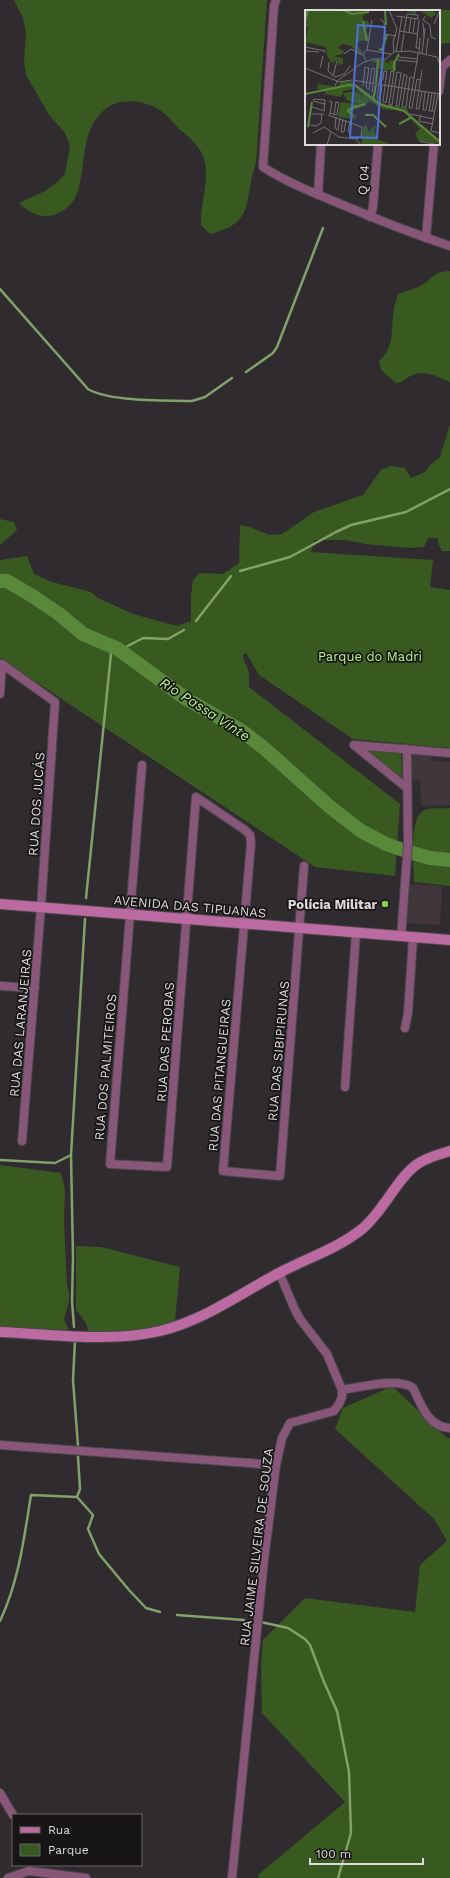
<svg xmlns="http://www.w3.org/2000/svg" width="450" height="1878" viewBox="0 0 450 1878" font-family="'Work Sans',sans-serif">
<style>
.built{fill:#40363c}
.green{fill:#385920}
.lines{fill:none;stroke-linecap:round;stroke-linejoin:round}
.stream{stroke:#82a16b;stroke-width:2.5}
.river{stroke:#5a883a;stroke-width:14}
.minor-casing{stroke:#4c474a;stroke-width:10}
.secondary-casing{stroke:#4c474a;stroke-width:12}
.minor{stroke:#885678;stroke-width:8}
.secondary{stroke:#bb6ba2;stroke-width:10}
.poi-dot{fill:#85cf4d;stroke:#171516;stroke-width:1.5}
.labels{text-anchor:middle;stroke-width:3.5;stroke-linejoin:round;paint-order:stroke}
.street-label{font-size:13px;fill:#dfdbdd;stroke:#171516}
.park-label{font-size:13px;fill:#b2f289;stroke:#171516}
.poi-label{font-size:13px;font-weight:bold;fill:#dfdbdd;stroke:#171516;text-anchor:end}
.water-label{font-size:14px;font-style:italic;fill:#b7f78e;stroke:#171516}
.inset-river{fill:none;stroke:#5a883a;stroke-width:2}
.inset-road{fill:none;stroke:#767174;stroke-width:1}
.view{fill:#4e71d9;fill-opacity:0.15;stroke:#4e71d9;stroke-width:2}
.inset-edge{fill:none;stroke:#dfdbdd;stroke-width:2}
</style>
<rect width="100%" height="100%" fill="#302b2e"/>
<path class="built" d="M414 754H432L431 760 450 762V805L421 806 420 780H411V756Z
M409 884 442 886 440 925 406 923Z"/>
<path class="green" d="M14 0H267L256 163C243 199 257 223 210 234L201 225C200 202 211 178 203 156 199 145 188 136 179 129 174 124 170 118 164 113 150 102 126 97 110 106 72 129 92 187 68 207 51 221 34 218 19 203L45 191 56 183 65 174 70 146 65 133 49 115 26 75 24 62 26 33 23 18Z
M419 10H450V43L439 44V11H415Z
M450 271V382C438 377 426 370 413 375 406 377 404 383 396 383L381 370 379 361C396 346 390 329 394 309 394 304 397 299 398 294 406 291 415 289 422 285 435 277 432 272 450 271Z
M450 424V551H442L438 543V538H428L424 547 409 548 365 544 346 540H315L311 552 433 560 430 587 450 590V748L353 739 259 675 246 653 243 655C243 661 245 662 247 667 250 673 249 680 249 687L400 804 395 876 315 867 0 658V560L27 556 34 574 52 582 91 592 98 598 133 614 177 626 191 621V595L193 580 200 573 223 574 239 563 240 525 250 527 269 535 282 534 314 512 363 495 381 470 390 466 405 468 411 478 425 472 429 466 440 457Z
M0 519 14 522 17 530 0 545Z
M367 749 401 751 402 777 370 754Z
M450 808V886L414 882C414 867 408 816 425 810 432 807 443 809 450 808Z
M0 1165 61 1173 65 1190 64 1222 67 1285 69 1293V1301L64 1319 69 1330 0 1329Z
M76 1246 101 1247 180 1267 175 1322C147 1334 117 1332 88 1332 88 1323 82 1317 76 1310Z
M392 1386 447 1438H450V1878H259L258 1875 345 1802 262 1713 261 1664 263 1640 305 1598 415 1612 420 1565 447 1541 434 1519 335 1429 343 1408Z"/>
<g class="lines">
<path class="stream" d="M0 289 88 389C110 402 165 400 192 401L205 397 232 378
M246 372 273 353 277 347 323 228
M240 571 290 557 336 532 351 525 406 512 450 489
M196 621 231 576
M118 649 124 648 143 638 168 639 184 630
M86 898 111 654 109 645
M0 1160 55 1163 71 1155
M74 1327 72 1301 73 1257 71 1155 85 919
M75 1340 73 1380 78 1446
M77 1497 93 1515 88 1529 99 1554 129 1590 146 1608 160 1612
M77 1497 80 1489 78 1457
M177 1615 244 1620
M0 1621C19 1581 24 1538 31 1495L77 1497
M261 1622 288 1628 305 1639 310 1645 324 1682 337 1711 349 1772 351 1833 338 1878"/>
<path class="river" d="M0 581H7L34 597 59 614 83 634 118 649 185 698 242 731 265 749 330 807 361 831 386 844 409 852 430 858 450 860"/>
<defs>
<path id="minor" d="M276 0 274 6 263 167C288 183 316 194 343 205 378 220 414 234 450 246
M439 91 442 67 450 60
M318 195 321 144
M370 217 373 207 378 144
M426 238 434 144
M0 694 2 664 55 702 41 907 22 1141
M354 745 450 753
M354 745 407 788
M142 765 110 1164 167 1167 196 797 245 830 250 835 251 843 223 1171 280 1176 304 866
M401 937 408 844 407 749
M0 986 35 988
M405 1028 408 1013 413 938
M345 1087 356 933
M342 1390C360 1387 399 1377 413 1388 422 1406 428 1427 450 1428
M0 1445 276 1465
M0 1793 13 1815
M8 1878 29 1871 86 1878
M232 1878 264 1560 276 1465 282 1438 290 1423 334 1411 339 1404 342 1397V1390L327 1354 300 1319 295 1310 279 1272"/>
<path id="secondary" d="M0 904 450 940
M0 1332C51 1334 110 1343 160 1331 203 1321 241 1293 279 1273 307 1258 337 1249 362 1229 384 1211 398 1176 419 1163 428 1157 440 1154 450 1151"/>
</defs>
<use href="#minor" class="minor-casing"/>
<use href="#secondary" class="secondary-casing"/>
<use href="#minor" class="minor"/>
<use href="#secondary" class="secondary"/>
</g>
<circle class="poi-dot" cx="385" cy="904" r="4"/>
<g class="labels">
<g class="street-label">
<text transform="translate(363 180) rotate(-85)" y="5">Q 04</text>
<text transform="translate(36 804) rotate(-86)" y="5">RUA DOS JUCÁS</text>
<text transform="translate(190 906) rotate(5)" y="5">AVENIDA DAS TIPUANAS</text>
<text transform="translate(20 1023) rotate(-85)" y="5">RUA DAS LARANJEIRAS</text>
<text transform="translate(165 1042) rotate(-86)" y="5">RUA DAS PEROBAS</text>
<text transform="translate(278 1051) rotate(-85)" y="5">RUA DAS SIBIPIRUNAS</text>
<text transform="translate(105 1067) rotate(-85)" y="5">RUA DOS PALMITEIROS</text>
<text transform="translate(219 1075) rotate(-85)" y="5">RUA DAS PITANGUEIRAS</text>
<text transform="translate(256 1547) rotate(-83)" y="5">RUA JAIME SILVEIRA DE SOUZA</text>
</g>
<g class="park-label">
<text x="370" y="661">Parque do Madri</text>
</g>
<g class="poi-label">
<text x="377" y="909">Polícia Militar</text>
</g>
<g class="water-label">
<text transform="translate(205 709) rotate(33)" y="5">Rio Passa Vinte</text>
</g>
</g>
<g transform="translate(305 10)">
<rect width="135" height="135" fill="#302b2e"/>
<path d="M0 0H65L58 6V10L63 11 65 16 59 20 64 26 63 30 54 31 52 35 58 43 55 45 46 36 37 34 33 38 39 41 38 44 28 46 38 48V54L34 55 32 50 27 53 22 46 21 37 0 32 3 17H0ZM99 0H125L132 3 126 8 117 2 112 1 110 4ZM67 49 80 50V52L84 53 85 50 91 51V61L73 59V53L67 52ZM45 71 51 74 50 79 38 81 36 87 20 84V80L12 79 13 74 33 77 36 72ZM52 75 81 95 102 98 105 105 135 130V134L113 130 110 123 115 119 99 101 78 99 64 91 60 96 48 100 47 104 51 105 50 109 33 107 36 92 56 95 42 90 38 83 51 81 60 88 52 79ZM61 114 64 122 69 116H72L69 120 72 129 88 135H56L58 118Z" fill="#385920"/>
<path class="inset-river" d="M38 0 47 4 64 2M80 0 81 15M58 11 62 31M0 12 3 0M74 39 77 40 82 25M89 61V53L94 44M71 73 73 50M0 84 44 75 51 76 74 94 99 101 135 132M68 90 71 75M46 104 43 101 46 98 60 94M60 105H68L81 117M94 114 107 107M3 117 7 92"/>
<path class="inset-road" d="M84 0 92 19 88 32 89 42M91 6 113 9M120 6 118 10 125 15 126 27 131 29M75 9 79 12 80 24 91 26M114 10 111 38H114M118 13 119 26M129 14 135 0M94 21 113 24M104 22 106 8M99 23 102 4 113 5V9M108 23 110 9M0 37 20 41 19 43M62 40 86 44M0 41 14 42M91 42 97 7M96 42 99 24M39 44 46 39 57 45M114 44 115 28M117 44 120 18M121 45 123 28M94 47 113 49M92 50 113 52M61 51 58 44 62 40 67 10M24 52 23 61 30 67M60 57 64 58 61 77 64 80M0 58 32 71 30 76M15 58 18 46M76 61 72 87 75 89 77 75M28 66 32 51M30 67 39 64 45 56M74 70H78L79 61H82L78 91 81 93 86 61 89 62M32 71 57 53 68 49H81L89 42 104 41 132 47 135 55M33 72 47 70 135 84M58 76 60 57M64 80 67 58M67 82 70 59 67 58M120 82 118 100H121M127 83 124 101H130M133 84 126 121 135 123M8 91 9 89 20 90 19 100M8 91 20 94M24 91 27 92 25 104M84 95H87L92 62 96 63 91 96H94M84 95 89 62M94 96 99 64 102 66 97 97H101M7 97 20 101M101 97 105 67 109 68M107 98H104L113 44M107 98 112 69 115 70M114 99H111L117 60M114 99 117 81M121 100 124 82M127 101 130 83M24 103 32 105 34 93 31 92M6 104H19M105 104 129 109M116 104 114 111 128 114M23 105 57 117 56 127 51 129M29 105 31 92M31 107 30 118 33 120M38 109 36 122H39M45 111 43 122 46 123M5 115 11 116 16 113 17 104M33 120 35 108M39 122 41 110M8 123 19 117 34 127 51 129 56 135M114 131 134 135M22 135 26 122"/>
<path class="view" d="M53 15 80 17 72 128 45 127Z"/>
<rect width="135" height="135" class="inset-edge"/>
</g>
<rect x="12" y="1814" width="130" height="52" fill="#171516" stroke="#676466"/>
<rect x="20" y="1827" width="20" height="6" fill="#bb6ba2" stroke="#676466"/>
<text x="48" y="1834" font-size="12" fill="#dfdbdd">Rua</text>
<rect x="20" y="1844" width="20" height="12" fill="#385920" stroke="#676466"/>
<text x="48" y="1854" font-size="12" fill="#dfdbdd">Parque</text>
<path d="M310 1858v6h113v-6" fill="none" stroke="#dfdbdd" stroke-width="2"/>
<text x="316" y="1858" font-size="12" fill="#dfdbdd" stroke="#171516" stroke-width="3" paint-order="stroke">100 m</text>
</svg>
